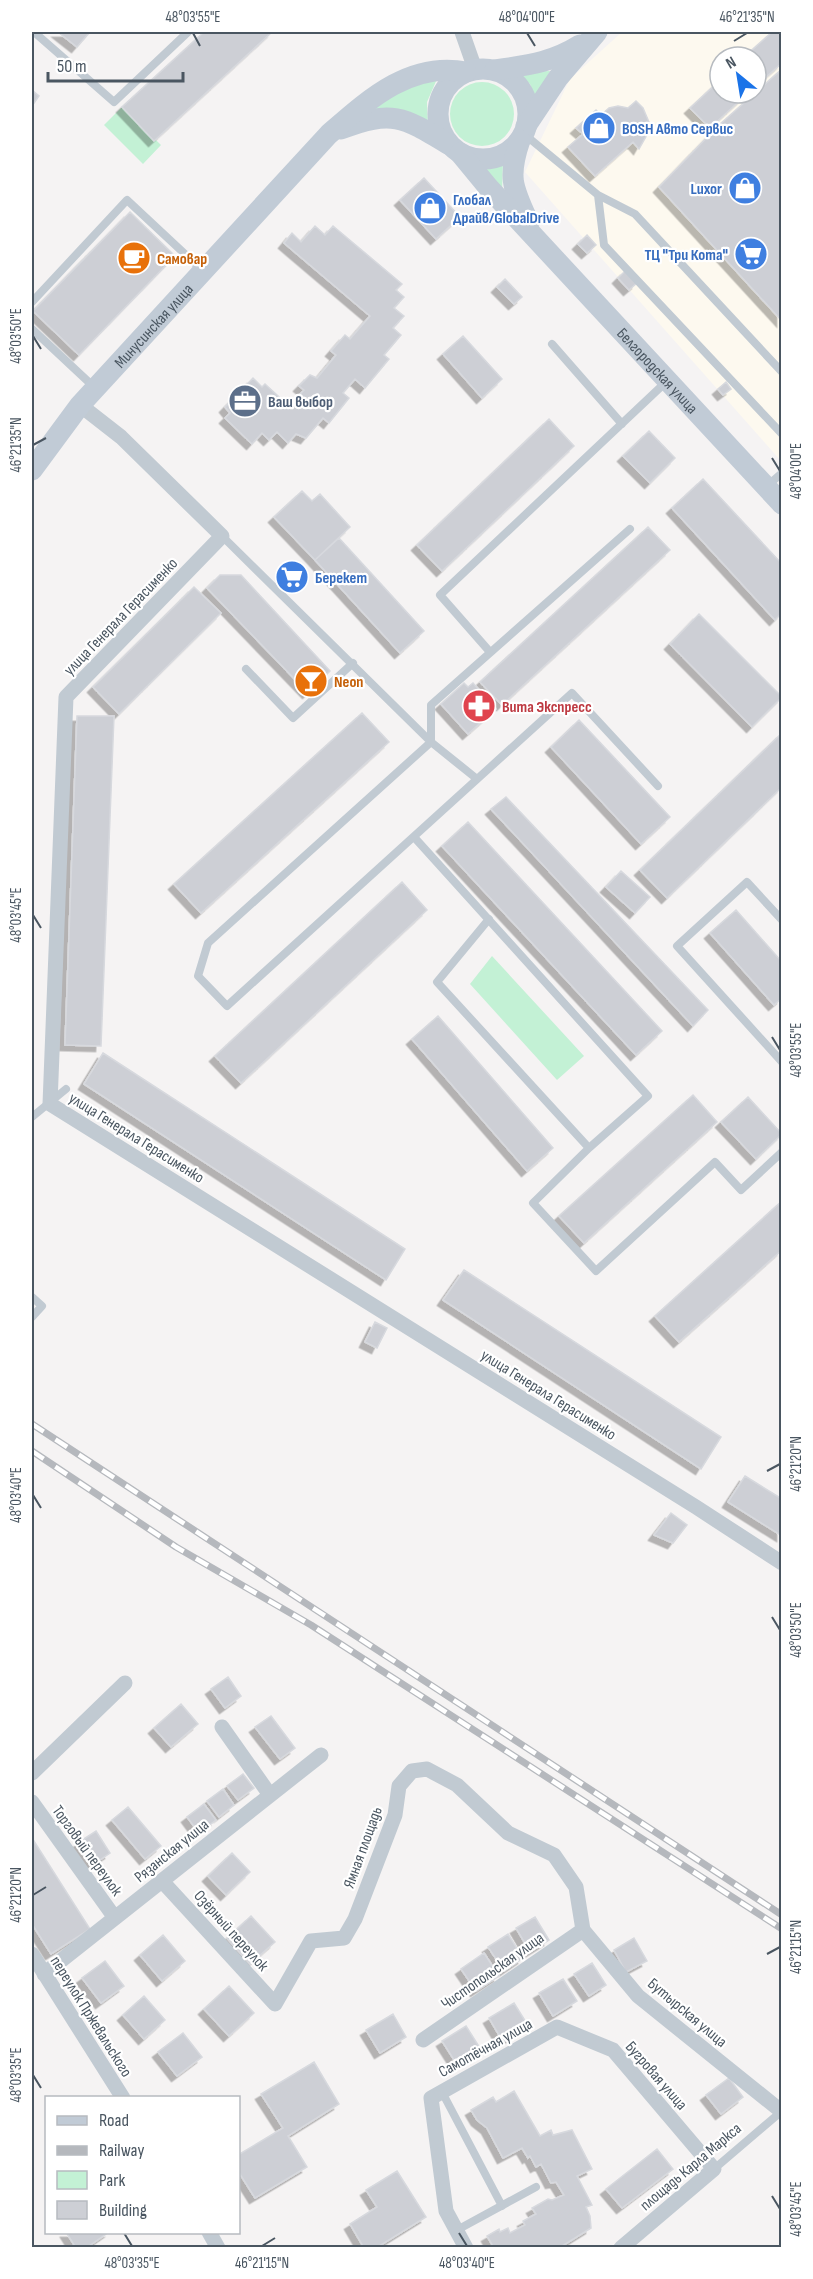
<svg xmlns="http://www.w3.org/2000/svg" width="813" height="2279" viewBox="0 0 813 2279" font-family="'Sofia Sans Condensed',sans-serif">
<style>
.commercial{fill:#fdf9ef;fill-rule:evenodd}
.green{fill:#c3f1d5}
.building{fill:#cdcfd5;stroke:#d7d9de;stroke-width:1.5;filter:url(#shadow)}
.lines{fill:none;stroke-linecap:round;stroke-linejoin:round}
.lane{stroke:#c1cad2;stroke-width:8}
.street{stroke:#c1cad2;stroke-width:15}
.secondary{stroke:#c1cbd6;stroke-width:21}
.rail-casing{stroke:#b5b8bd;stroke-width:7}
.rail{stroke:#fff;stroke-width:4.5;stroke-dasharray:14;stroke-linecap:butt}
.ticks{fill:none;stroke:#4a5661;stroke-width:2}
.labels{text-anchor:middle;stroke-width:4.5;stroke-linejoin:round;paint-order:stroke}
.shop-label{font-size:16px;font-weight:bold;fill:#366cbe;stroke:#fff;text-anchor:start}
.food-label{font-size:16px;font-weight:bold;fill:#c56008;stroke:#fff;text-anchor:start}
.street-label{font-size:16px;fill:#4a5661;stroke:#fff}
.service-label{font-size:16px;font-weight:bold;fill:#4e5e75;stroke:#fff;text-anchor:start}
.health-label{font-size:16px;font-weight:bold;fill:#be3a42;stroke:#fff;text-anchor:start}
.neatline{fill:none;stroke:#4a5661;stroke-width:2}
.ticks-label{font-size:15px;text-anchor:middle;fill:#4a5661}
</style>
<defs>
<filter id="shadow"><feDropShadow dx="-5.5" dy="5.5" stdDeviation="0" flood-color="#0004"/></filter>
</defs>
<rect width="100%" height="100%" fill="#f5f3f3"/>
<path class="commercial" d="M622 32H781V461L525 172 570 79ZM720 57H756V93H720Z"/>
<path class="green" d="M550 71 536 101 530 84 515 72Z
M437 79 427 102 428 125 360 112 377 98Z
M450 114a32 32 0 1 1 64 0a32 32 0 1 1-64 0Z
M122 107 161 145 143 164 104 125Z
M503 160 502 195 471 163 489 165Z
M492 956 584 1056 557 1080 470 984Z"/>
<path class="building" d="M58 32H90L77 47Z
M204 32H272L154 141 122 107Z
M772 32H782V63L756 86V57H744Z
M782 69V321L659 187 718 126Z
M720 80V93H748L710 128 690 108Z
M32 90 39 96 32 106Z
M636 101 643 108 649 122 648 133 639 149 633 142 595 176 568 147 583 134 576 128 596 110 601 115 609 108 618 106 628 108Z
M424 178 460 217 436 239 400 200Z
M130 212 175 256 79 355 33 311Z
M315 226 325 235 333 226 402 284 396 290 404 297 394 308 404 316 393 328 401 335 384 355 389 359 365 388 355 379 343 393 349 398 329 423 323 418 306 438 296 434 288 443 277 432 269 440 262 433 252 444 225 418 230 413 225 407 253 378 262 387 265 384 289 406 304 390 299 386 310 375 317 378 336 355 331 351 345 335 350 339 370 316 284 243 292 233 301 242Z
M587 235 596 245 587 253 578 244Z
M626 270 637 283 629 290 618 278Z
M505 279 522 297 514 304 497 287Z
M463 336 502 379 482 398 443 354Z
M726 382 731 389 723 395 718 389Z
M549 419 574 446 442 571 417 545Z
M649 431 675 458 650 483 623 456Z
M703 479 782 564V613L775 620 672 508Z
M302 491 312 501 320 494 350 527 315 560 274 517Z
M648 527 670 550 502 705 480 682Z
M339 538 424 631 400 653 315 560Z
M220 575H241L330 671 308 693 207 588Z
M194 587 221 613 119 714 93 687Z
M699 614 782 697 752 727 670 644Z
M464 683 468 687 473 683 496 709 468 734 441 704Z
M362 713 389 742 201 913 174 884Z
M77 716H114L101 1046 65 1045Z
M579 720 670 817 641 844 551 747Z
M782 733V787L667 898 640 870Z
M506 797 708 1010 693 1026 491 809Z
M468 822 662 1031 636 1055 442 846Z
M621 871 650 897 635 913 606 887Z
M402 882 427 910 241 1083 215 1056Z
M736 910 782 962V998L774 1005 710 933Z
M438 1016 553 1148 527 1171 412 1039Z
M103 1053 405 1249 386 1280 84 1084Z
M693 1095 717 1122 584 1243 559 1216Z
M748 1097 782 1134 756 1159 721 1122Z
M782 1201V1250L679 1342 655 1316Z
M464 1270 721 1437 701 1469 443 1300Z
M375 1322 387 1328 377 1348 365 1342Z
M745 1476 782 1499V1536L728 1502Z
M671 1513 687 1525 673 1543 654 1535Z
M228 1677 241 1696 225 1708 211 1689Z
M181 1704 198 1724 171 1747 154 1728Z
M271 1716 295 1748 280 1759 255 1727Z
M243 1774 254 1788 238 1800 227 1786Z
M223 1789 234 1805 219 1817 207 1801Z
M204 1804 216 1820 199 1833 187 1817Z
M128 1807 161 1846 145 1859 112 1820Z
M96 1831 110 1853 91 1866 76 1844Z
M32 1838 90 1929 51 1954 32 1924Z
M232 1853 250 1872 226 1895 208 1876Z
M251 1916 275 1942 250 1964 227 1938Z
M535 1917 549 1940 530 1952 516 1928Z
M508 1934 523 1958 504 1971 488 1947Z
M163 1935 185 1961 162 1981 140 1955Z
M634 1938 647 1961 626 1972 614 1950Z
M484 1953 499 1976 476 1991 461 1969Z
M105 1961 124 1986 101 2003 82 1978Z
M592 1963 606 1985 589 1996 574 1974Z
M563 1979 577 2001 553 2016 539 1993Z
M229 1986 254 2013 229 2036 204 2009Z
M144 1996 165 2020 144 2039 123 2015Z
M514 2003 529 2027 503 2042 489 2018Z
M393 2014 406 2037 380 2053 366 2030Z
M466 2026 480 2048 456 2063 442 2041Z
M183 2033 202 2057 177 2076 158 2052Z
M314 2062 339 2104 288 2136 307 2167 255 2198 238 2171V2155L283 2128 261 2094Z
M729 2078 743 2097 721 2114 706 2095Z
M514 2091 540 2136 551 2130 553 2135 572 2130 592 2169 577 2176 592 2205 586 2207 590 2216 591 2228 562 2246 563 2248H494L487 2236 499 2229 500 2232 508 2228 510 2233 525 2225 523 2221 536 2214 532 2208 548 2199 552 2200 564 2195 556 2182 551 2183 541 2164 536 2167 530 2156 528 2158 522 2148 503 2158 487 2128 477 2120 471 2110 493 2097 496 2102Z
M657 2149 673 2169 622 2208 606 2189Z
M397 2171 426 2217 376 2248H364L350 2224 377 2207 366 2190Z
M66 2232H109L86 2248H76Z"/>
<g class="lines">
<path class="lane" d="M34 32 114 102 188 32
M524 134 598 195 604 245 782 434
M598 195 635 214 782 372
M32 302 127 200 201 269
M32 329 94 387
M552 344 622 424
M767 486 782 473
M222 536 431 742V705L630 529
M490 652 440 595 666 382
M246 669 293 718 353 663
M477 779 431 742 208 943 198 976 227 1006 572 693 658 786
M414 837 648 1096 589 1148 437 982 489 919
M782 920 747 882 677 946 782 1062
M32 1117 66 1089
M589 1148 533 1203 596 1271 715 1162 741 1190 782 1152
M32 1297 42 1306 32 1317
M442 2092 502 2206
M714 2169 782 2111
M457 2230 536 2187"/>
<path class="street" d="M462 32 475 69
M80 405 121 437 222 536 66 697 50 1104 696 1507 782 1563
M222 1727 270 1795
M32 1773 125 1683
M32 1802 115 1918
M162 1881 275 2004 311 1941 344 1938 355 1919 395 1815 399 1786 412 1771 427 1769 457 1785 508 1833 554 1855 576 1887 583 1930
M583 1930 638 1996 781 2111
M32 1954 123 2098
M44 1974 321 1755
M423 2040 583 1930
M209 2232 218 2248
M466 2248 446 2211 431 2098 557 2027 613 2050 714 2169 621 2248"/>
<g class="secondary">
<circle cx="483" cy="114" r="45"/>
<path d="M495 70C528 65 551 63 580 45"/>
<path d="M526 126 558 78 597 32"/>
<path d="M341 129C392 110 402 116 448 144"/>
<path d="M520 140C507 178 513 188 529 223"/>
<path id="s1" d="M460 153 488 187 782 504"/>
<path id="s2" d="M32 470 80 405 329 134C368 100 410 61 466 72"/>
</g>
<defs>
<path id="rail" d="M32 1424 782 1915
M32 1451 176 1547 311 1625 782 1929"/>
</defs>
<use href="#rail" class="rail-casing"/>
<use href="#rail" class="rail"/>
</g>
<path class="ticks" d="M193 33 200 46M527 33 535 46M734 41 747 33M33 336 41 349M33 445 46 438M772 458 780 471M33 915 41 928M772 1037 780 1050M767 1471 780 1464M33 1495 41 1508M772 1617 780 1630M33 1895 46 1887M767 1954 780 1947M33 2075 41 2088M772 2196 780 2209M124 2233 132 2246M459 2233 467 2246M262 2246 275 2238"/>
<defs>
<symbol id="shop-disc" viewBox="-11 -11 22 22"><circle r="9.5" fill="#3f7fe0" stroke="#fff"/><path d="M-5-2.5h2.3a2.7 3.5 0 0 1 5.4 0H5L5.5 6h-11ZM-1.5-2.5h3a1.5 2.3 0 0 0-3 0Z" fill="#fff"/></symbol>
<symbol id="supermarket-disc" viewBox="-11 -11 22 22"><circle r="9.5" fill="#3f7fe0" stroke="#fff"/><path d="M-6-5.5h2.5l.6 2H6L4.5 2H-2.5L-4.4-4H-6ZM-1.5 3.2a1.3 1.3 0 1 0 .1 0ZM3 3.2a1.3 1.3 0 1 0 .1 0Z" fill="#fff"/></symbol>
<symbol id="cafe-disc" viewBox="-11 -11 22 22"><circle r="9.5" fill="#e8710a" stroke="#fff"/><path d="M-5.5-4.5H6V0H3Q3 3.5 0 3.5H-2.5Q-5.5 3.5-5.5 0ZM3-3.2v2h1.7v-2ZM-6 4.5H4V6H-6Z" fill="#fff"/></symbol>
<symbol id="office-disc" viewBox="-11 -11 22 22"><circle r="9.5" fill="#5c6f8a" stroke="#fff"/><path d="M-6-3h4V-5.5h4V-3h4V5H-6ZM-1-4.5V-3h2v-1.5ZM-6 0V1H6V0Z" fill="#fff"/></symbol>
<symbol id="bar-disc" viewBox="-11 -11 22 22"><circle r="9.5" fill="#e8710a" stroke="#fff"/><path d="M-6-5H6L.8 .8V4.5H3.5V6h-7V4.5H-.8V.8Z" fill="#fff"/></symbol>
<symbol id="pharmacy-disc" viewBox="-11 -11 22 22"><circle r="9.5" fill="#e0444e" stroke="#fff"/><path d="M-2-6h4v4h4v4h-4v4h-4v-4h-4v-4h4Z" fill="#fff"/></symbol>
</defs>
<g fill-rule="evenodd">
<use href="#shop-disc" x="580" y="109" width="38" height="38"/>
<use href="#shop-disc" x="726" y="169" width="38" height="38"/>
<use href="#shop-disc" x="411" y="189" width="38" height="38"/>
<use href="#supermarket-disc" x="732" y="235" width="38" height="38"/>
<use href="#cafe-disc" x="115" y="239" width="38" height="38"/>
<use href="#office-disc" x="226" y="382" width="38" height="38"/>
<use href="#supermarket-disc" x="273" y="558" width="38" height="38"/>
<use href="#bar-disc" x="292" y="662" width="38" height="38"/>
<use href="#pharmacy-disc" x="460" y="687" width="38" height="38"/>
</g>
<g class="labels">
<g class="shop-label">
<text x="622" y="134">BOSH Авто Сервис</text>
<text x="722" y="194" text-anchor="end">Luxor</text>
<text x="453" y="205">Глобал<tspan x="453" dy="18">Драйв/GlobalDrive</tspan></text>
<text x="728" y="260" text-anchor="end">ТЦ "Три Кота"</text>
<text x="315" y="583">Берекет</text>
</g>
<g class="food-label">
<text x="157" y="264">Самовар</text>
<text x="334" y="687">Neon</text>
</g>
<g class="street-label">
<text dy="6" stroke="none"><textPath href="#s2" startOffset="189">Минусинская улица</textPath></text>
<text dy="6" stroke="none"><textPath href="#s1" startOffset="294">Белгородская улица</textPath></text>
<text transform="translate(120 616) rotate(-46)" y="6">улица Генерала Герасименко</text>
<text transform="translate(137 1137) rotate(32)" y="6">улица Генерала Герасименко</text>
<text transform="translate(549 1394) rotate(32)" y="6">улица Генерала Герасименко</text>
<text transform="translate(362 1847) rotate(-70)" y="6">Ямная площадь</text>
<text transform="translate(88 1850) rotate(54)" y="6">Торговый переулок</text>
<text transform="translate(171 1850) rotate(-39)" y="6">Рязанская улица</text>
<text transform="translate(232 1930) rotate(48)" y="6">Озёрный переулок</text>
<text transform="translate(492 1970) rotate(-35)" y="6">Чистопольская улица</text>
<text transform="translate(688 2012) rotate(40)" y="6">Бутырская улица</text>
<text transform="translate(92 2016) rotate(58)" y="6">переулок Пржевальского</text>
<text transform="translate(485 2047) rotate(-29)" y="6">Самотёчная улица</text>
<text transform="translate(657 2075) rotate(49)" y="6">Бугровая улица</text>
<text transform="translate(690 2166) rotate(-40)" y="6">площадь Карла Маркса</text>
</g>
<g class="service-label">
<text x="268" y="407">Ваш выбор</text>
</g>
<g class="health-label">
<text x="502" y="712">Вита Экспресс</text>
</g>
</g>
<rect width="813" height="2279" fill="none" stroke="#ffffff" stroke-width="66"/>
<rect x="45" y="2096" width="195" height="138" fill="#ffffff" stroke="#b7bbc0" stroke-width="1.5"/>
<rect x="57" y="2116" width="30" height="9" fill="#c1cbd6" stroke="#b7bbc0" stroke-width="1.5"/>
<text x="99" y="2126" font-size="18" fill="#4a5661">Road</text>
<rect x="57" y="2146" width="30" height="9" fill="#b5b8bd" stroke="#b7bbc0" stroke-width="1.5"/>
<text x="99" y="2156" font-size="18" fill="#4a5661">Railway</text>
<rect x="57" y="2171" width="30" height="18" fill="#c3f1d5" stroke="#b7bbc0" stroke-width="1.5"/>
<text x="99" y="2186" font-size="18" fill="#4a5661">Park</text>
<rect x="57" y="2201" width="30" height="18" fill="#cdcfd5" stroke="#b7bbc0" stroke-width="1.5"/>
<text x="99" y="2216" font-size="18" fill="#4a5661">Building</text>
<g transform="translate(738 75) rotate(330)"><circle r="28" fill="#ffffff" stroke="#b7bbc0" stroke-width="1.5"/>
<path d="M0-4.5L10 22L0 15L-10 22Z" fill="#1a73e8"/>
<text y="-9" font-size="16" font-weight="bold" text-anchor="middle" fill="#4a5661">N</text>
</g>
<path d="M48 72v9h135v-9" fill="none" stroke="#4a5661" stroke-width="3"/>
<text x="57" y="72" font-size="18" fill="#4a5661" stroke="#ffffff" stroke-width="4.5" paint-order="stroke">50 m</text>
<rect x="33" y="33" width="747" height="2213" class="neatline"/>
<g class="ticks-label">
<text x="193" y="22">48°03'55"E</text>
<text x="527" y="22">48°04'00"E</text>
<text x="747" y="22">46°21'35"N</text>
<text transform="translate(16 336) rotate(-90)" y="5">48°03'50"E</text>
<text transform="translate(16 445) rotate(-90)" y="5">46°21'35"N</text>
<text transform="translate(796 471) rotate(-90)" y="5">48°04'00"E</text>
<text transform="translate(16 915) rotate(-90)" y="5">48°03'45"E</text>
<text transform="translate(796 1050) rotate(-90)" y="5">48°03'55"E</text>
<text transform="translate(796 1464) rotate(-90)" y="5">46°21'20"N</text>
<text transform="translate(16 1495) rotate(-90)" y="5">48°03'40"E</text>
<text transform="translate(796 1630) rotate(-90)" y="5">48°03'50"E</text>
<text transform="translate(16 1895) rotate(-90)" y="5">46°21'20"N</text>
<text transform="translate(796 1947) rotate(-90)" y="5">46°21'15"N</text>
<text transform="translate(16 2075) rotate(-90)" y="5">48°03'35"E</text>
<text transform="translate(796 2209) rotate(-90)" y="5">48°03'45"E</text>
<text x="132" y="2268">48°03'35"E</text>
<text x="262" y="2268">46°21'15"N</text>
<text x="467" y="2268">48°03'40"E</text>
</g>
</svg>
